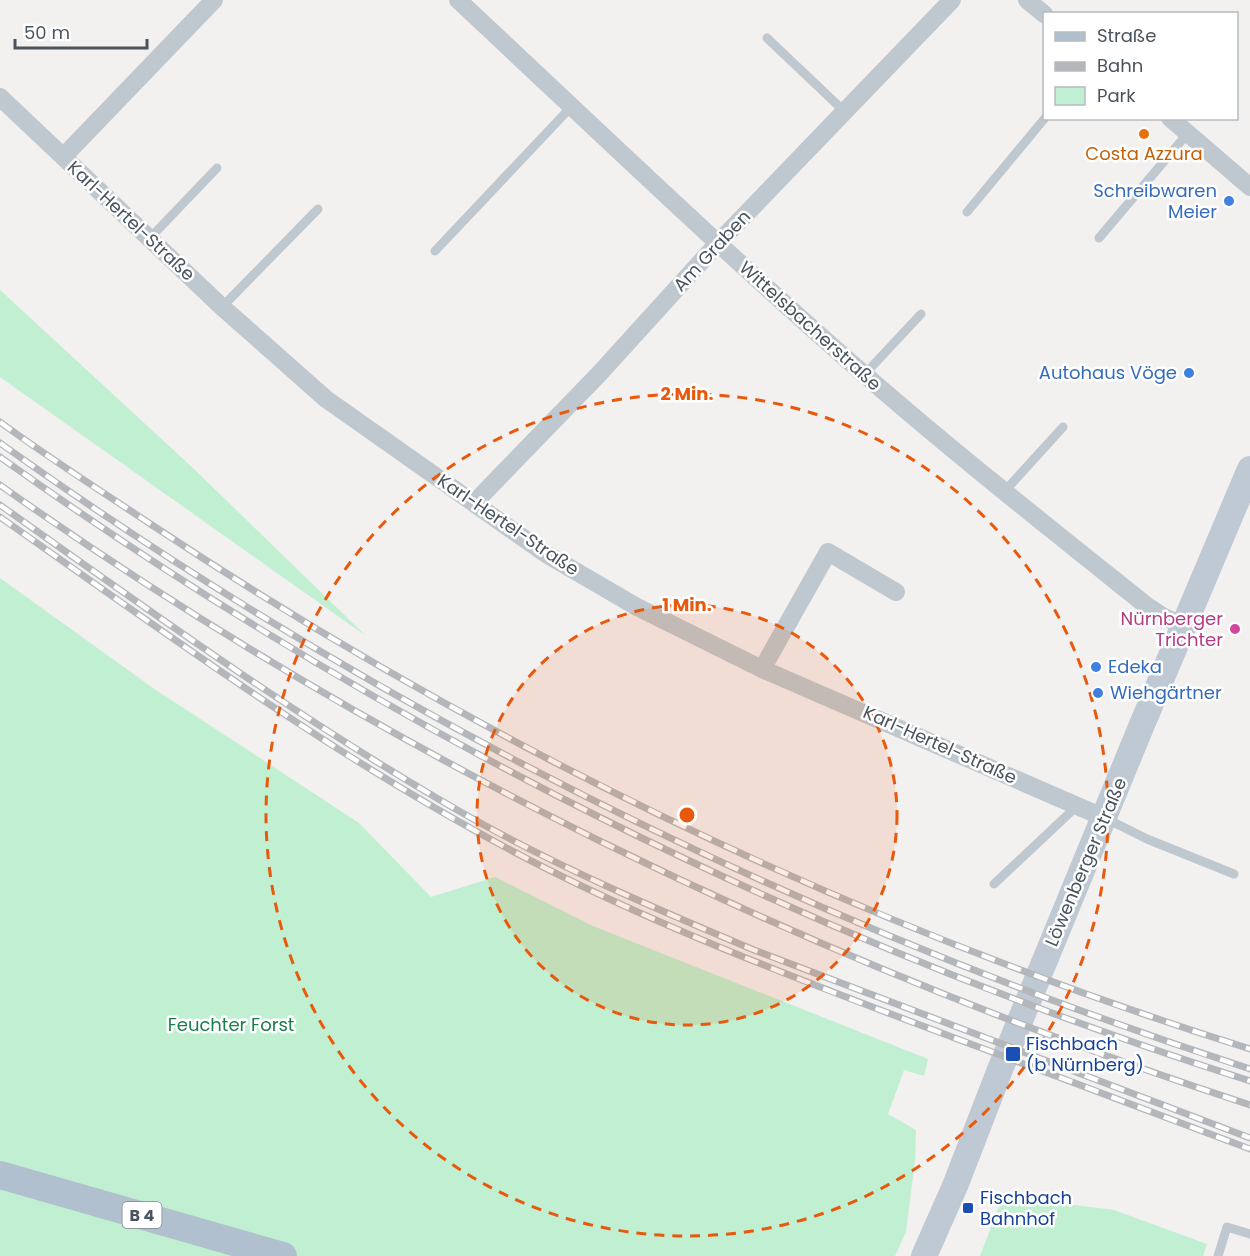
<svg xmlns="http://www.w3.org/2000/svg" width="1250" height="1256" viewBox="0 0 1250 1256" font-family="Poppins,sans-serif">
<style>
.green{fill:#c0efd2}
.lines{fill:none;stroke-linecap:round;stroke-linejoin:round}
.lane{stroke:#bfc8cf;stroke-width:9}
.street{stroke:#bfc8cf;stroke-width:18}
.secondary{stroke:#bfc9d3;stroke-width:26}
.primary{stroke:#b1c0ce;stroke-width:28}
.rail-casing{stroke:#b3b6ba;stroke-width:7}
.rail{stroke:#fff;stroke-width:4.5;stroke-dasharray:14;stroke-linecap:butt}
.ring{fill:none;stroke:#e8590c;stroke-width:3;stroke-dasharray:10 8}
.food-dot{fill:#e8710a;stroke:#fff;stroke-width:2}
.shop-dot{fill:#3f7fe0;stroke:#fff;stroke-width:2}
.hotel-dot{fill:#d1479c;stroke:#fff;stroke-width:2}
.transit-dot{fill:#1a4fb4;stroke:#fff;stroke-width:2}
.labels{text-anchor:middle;stroke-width:5;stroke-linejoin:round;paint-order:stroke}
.shield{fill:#fff;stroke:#80878e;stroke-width:1.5}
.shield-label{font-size:16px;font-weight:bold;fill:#49545e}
.food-label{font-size:18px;fill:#c56008;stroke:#fff}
.shop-label{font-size:18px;fill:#366cbe;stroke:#fff;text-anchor:end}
.street-label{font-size:18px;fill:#49545e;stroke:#fff}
.hotel-label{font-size:18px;fill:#b23c85;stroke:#fff;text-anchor:end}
.park-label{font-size:18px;fill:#197f4a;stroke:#fff}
.transit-label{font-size:18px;fill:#164399;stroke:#fff;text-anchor:start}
.centre{fill:#e8590c;stroke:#fff;stroke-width:3}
.ring-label{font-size:18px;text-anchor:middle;font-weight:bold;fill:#e8590c;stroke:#fff;stroke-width:5;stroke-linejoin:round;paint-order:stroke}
</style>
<rect width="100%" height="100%" fill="#f3f0f0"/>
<path class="green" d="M0 290 194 469 366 636 0 377Z
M0 578 153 688 359 823 431 897 495 877 593 926 928 1059 924 1076 904 1070 888 1114 916 1130 915 1160 906 1232 895 1256H0Z
M1003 1196 1114 1210 1207 1244 1203 1256H980Z"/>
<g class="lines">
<path class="lane" d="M767 38 845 112
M967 212 1045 118
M1099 238 1188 133
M149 239 217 168
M435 251 572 106
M222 307 318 209
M864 375 921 314
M1003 493 1063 427
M1105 818 1147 839 1234 874
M994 884 1077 806
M1218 1256 1227 1227 1250 1234"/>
<path class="street" d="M458 0C593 126 726 254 865 375 957 455 1052 530 1147 606L1164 617 1184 626
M1027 0 1044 14
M0 97 222 307 326 399 546 554 637 607 762 669 1105 818
M1170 118 1250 187
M63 157 214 0
M474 503 599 374 718 243 952 0
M762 669 828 552 896 592"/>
<path class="secondary" d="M924 1256 955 1186 1001 1067 1141 727 1250 469"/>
<path class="primary" d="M0 1175 283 1256"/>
<defs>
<path id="rail" d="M0 422C49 458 101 491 152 525 491 750 861 927 1250 1049
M0 443C383 716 803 924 1250 1069
M0 457C382 729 803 939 1250 1081
M0 485C382 755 806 960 1250 1105
M0 505C150 611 299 719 459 811 553 865 654 908 754 950L1250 1138
M0 517C164 632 326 751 503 846 646 923 800 980 952 1037 1052 1074 1151 1112 1250 1149"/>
</defs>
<use href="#rail" class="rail-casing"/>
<use href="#rail" class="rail"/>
</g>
<circle cx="687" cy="815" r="210" fill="#e8590c" fill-opacity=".12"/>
<g class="ring">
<circle cx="687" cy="815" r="210"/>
<circle cx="687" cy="815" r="421"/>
</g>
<circle class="food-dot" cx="1144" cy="134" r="6"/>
<g class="shop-dot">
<circle cx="1229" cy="201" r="6"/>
<circle cx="1189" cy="373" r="6"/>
<circle cx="1096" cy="667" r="6"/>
<circle cx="1098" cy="693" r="6"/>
</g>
<circle class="hotel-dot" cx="1235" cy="629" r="6"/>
<g class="transit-dot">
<rect x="1005" y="1046" width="16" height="16" rx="3"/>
<rect x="962" y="1202" width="12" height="12" rx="3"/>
</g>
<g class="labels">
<rect class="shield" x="122.5" y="1202" width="39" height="26" rx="4.5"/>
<g class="shield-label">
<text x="142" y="1221">B 4</text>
</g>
<g class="food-label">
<text x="1144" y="160">Costa Azzura</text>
</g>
<g class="shop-label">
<text x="1217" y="197">Schreibwaren<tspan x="1217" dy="21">Meier</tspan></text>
<text x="1177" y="379">Autohaus Vöge</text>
<text x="1108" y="673" text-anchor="start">Edeka</text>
<text x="1110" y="699" text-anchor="start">Wiehgärtner</text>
</g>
<g class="street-label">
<text transform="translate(131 221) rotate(43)" y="6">Karl-Hertel-Straße</text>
<text transform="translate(712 251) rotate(-47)" y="6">Am Graben</text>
<text transform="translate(810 326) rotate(42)" y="6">Wittelsbacherstraße</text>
<text transform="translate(508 525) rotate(34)" y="6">Karl-Hertel-Straße</text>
<text transform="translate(940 745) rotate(24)" y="6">Karl-Hertel-Straße</text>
<text transform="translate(1086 862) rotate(-67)" y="6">Löwenberger Straße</text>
</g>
<g class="hotel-label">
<text x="1223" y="625">Nürnberger<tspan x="1223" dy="21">Trichter</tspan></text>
</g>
<g class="park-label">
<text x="231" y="1031">Feuchter Forst</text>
</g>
<g class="transit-label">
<text x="1026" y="1050">Fischbach<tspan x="1026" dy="21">(b Nürnberg)</tspan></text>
<text x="980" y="1204">Fischbach<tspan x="980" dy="21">Bahnhof</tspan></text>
</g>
</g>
<circle cx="687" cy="815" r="9" class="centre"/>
<g class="ring-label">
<text x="687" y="400">2 Min.</text>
<text x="687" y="611">1 Min.</text>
</g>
<rect x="1043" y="12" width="195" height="108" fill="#ffffff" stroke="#b6bbbf" stroke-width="1.5"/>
<rect x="1055" y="32" width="30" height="9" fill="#b1c0ce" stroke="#b6bbbf" stroke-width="1.5"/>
<text x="1097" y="42" font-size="18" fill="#49545e">Straße</text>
<rect x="1055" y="62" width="30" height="9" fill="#b3b6ba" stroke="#b6bbbf" stroke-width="1.5"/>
<text x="1097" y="72" font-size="18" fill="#49545e">Bahn</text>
<rect x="1055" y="87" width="30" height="18" fill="#c0efd2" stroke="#b6bbbf" stroke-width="1.5"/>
<text x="1097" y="102" font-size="18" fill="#49545e">Park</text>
<path d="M15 39v9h132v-9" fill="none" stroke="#49545e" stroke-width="3"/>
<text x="24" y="39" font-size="18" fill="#49545e" stroke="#ffffff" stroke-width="4.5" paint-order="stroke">50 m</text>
</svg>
